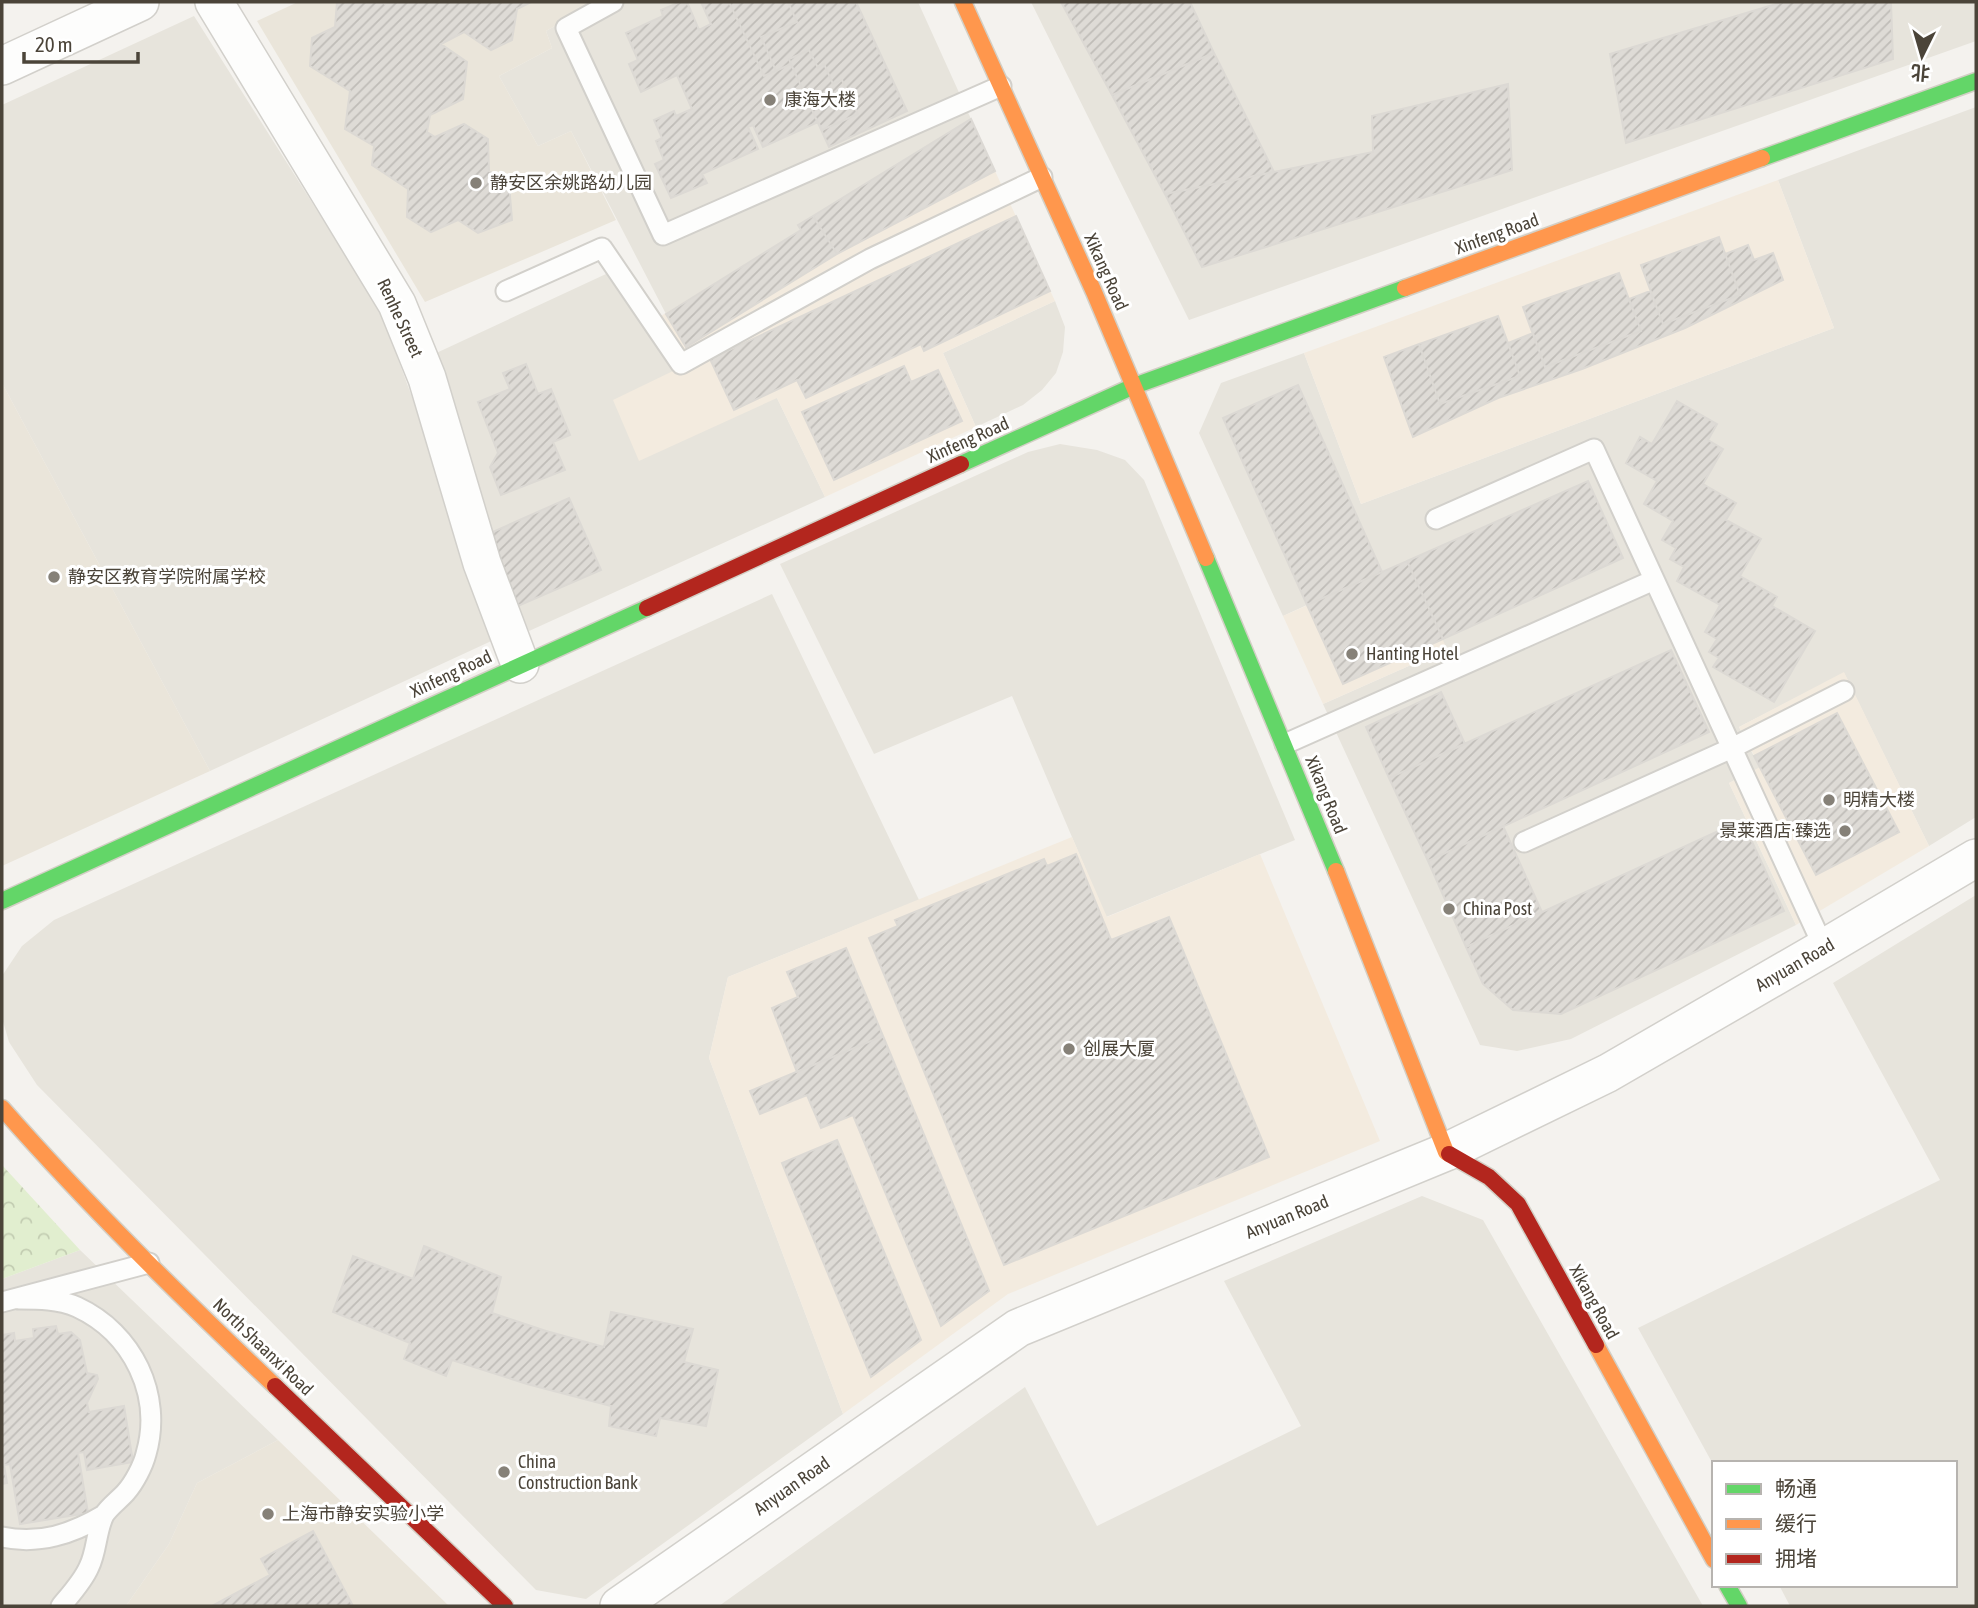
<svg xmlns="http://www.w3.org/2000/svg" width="1978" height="1608" viewBox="0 0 1978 1608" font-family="'Asap Condensed','Noto Sans SC',sans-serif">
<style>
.residential{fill:#e7e4dc}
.commercial{fill:#f3ebdf}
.education{fill:#eae5da}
.forest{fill:url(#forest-crowns)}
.building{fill:url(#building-hatch);stroke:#dcd9d4;stroke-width:2}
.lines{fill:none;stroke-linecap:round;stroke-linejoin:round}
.lane-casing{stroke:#d2d0cb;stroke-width:23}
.street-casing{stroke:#d2d0cb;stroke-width:40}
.fast-casing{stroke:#d3cfc5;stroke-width:19}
.slow-casing{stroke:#d3cfc5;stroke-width:19}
.jam-casing{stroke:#d3cfc5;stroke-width:19}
.lane{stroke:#fdfdfc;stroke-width:19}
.street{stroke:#fdfdfc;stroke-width:37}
.fast{stroke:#63d668;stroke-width:16}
.slow{stroke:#ff974d;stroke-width:16}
.jam{stroke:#b3261e;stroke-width:16}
.poi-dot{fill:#868178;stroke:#fff;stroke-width:2.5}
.labels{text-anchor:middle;stroke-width:6;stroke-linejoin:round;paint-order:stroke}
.poi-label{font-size:18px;fill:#4b4439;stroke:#fff;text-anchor:start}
.street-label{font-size:18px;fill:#4b4439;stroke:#fff}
</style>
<defs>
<pattern id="forest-crowns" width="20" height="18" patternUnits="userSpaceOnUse" patternTransform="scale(1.75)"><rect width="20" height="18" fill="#e1eecf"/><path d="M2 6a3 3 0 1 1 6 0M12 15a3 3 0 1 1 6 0" fill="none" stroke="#c3cdb2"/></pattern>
<pattern id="building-hatch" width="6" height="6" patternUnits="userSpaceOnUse" patternTransform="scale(1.75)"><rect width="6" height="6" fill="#dedbd6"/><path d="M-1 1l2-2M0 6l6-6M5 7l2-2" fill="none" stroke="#c0bdb8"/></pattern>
</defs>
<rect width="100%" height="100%" fill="#f4f2ee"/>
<path class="residential" d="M597 2H918L971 119 798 225 801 230 666 314 571 131 538 146 499 76 552 48 546 31Z
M1031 2H1976V41L1189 320Z
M194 16 380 310 500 637 210 771 2 383V105Z
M1976 107V817L1929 846 1844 673 1739 727 1760 768 1729 783 1796 925 1571 1039 1517 1051 1480 1045 1323 704 1447 649 1307 605 1283 616 1199 433 1221 383 1304 353 1361 504 1834 328 1778 180Z
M606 274 673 371 777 398 825 497 529 631 486 535 432 355Z
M1055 301 1065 327 1063 352 1056 373 1042 390 1023 405 976 427 943 353Z
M1060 444 1097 450 1125 460 1144 480 1295 840 1106 917 1012 696 874 754 780 564 1028 452Z
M772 594 919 900 728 977 709 1058 843 1414 586 1599 536 1590 37 1085 9 1042 2 1018V976L22 946 54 920Z
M1976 895V1606H1790L1779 1585H1955V1463H1714V1466L1638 1328 1940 1180 1833 983Z
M1422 1196 1483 1220 1703 1606H719L1025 1387 1097 1526 1301 1426 1224 1281Z
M80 1250 278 1440 197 1483 169 1544 126 1606H2V1279Z"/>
<path class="commercial" d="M971 119 1055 301 943 353 976 427 825 497 777 398 639 461 613 400 673 371 643 327 801 230 798 225Z
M1778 180 1834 328 1361 504 1304 353Z
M1407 561 1447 649 1323 704 1283 616Z
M1844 672 1929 846 1796 925 1729 783 1760 767 1739 727Z
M1072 837 1107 917 1260 854 1380 1141 1008 1294 843 1414 709 1058 728 977Z"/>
<path class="education" d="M298 2H597L546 31 552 48 499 76 538 146 571 131 616 220 425 302 257 21Z
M2 383 210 771 2 866Z
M278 1440 449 1606H126L169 1544 197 1483Z"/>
<path class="forest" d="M2 1165 80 1250 2 1279Z"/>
<path class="building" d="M337 2H382L385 4 390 2H531L517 9 512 40 491 50 464 32 441 44 467 62 463 99 430 115 427 132 435 137 464 124 488 139 489 171 509 184 512 220 478 233 458 220 431 232 407 217 408 189 372 165 374 146 345 129 350 91 310 66 312 38 335 27Z
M680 2H687L699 30 711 24 701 2H788L797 22 761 37 776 71 791 64 789 59 809 50 818 68 824 64 833 84 842 80 858 114 822 130 818 122 763 147 753 125 748 127 758 149 702 174 707 183 671 198 655 164 664 160 656 141 662 138 654 120 674 111 676 116 692 109 677 75 641 92 629 64 638 60 626 33 663 16 661 10Z
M729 2H856L907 111 829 147 791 64 764 76Z
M1061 2H1190L1214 53 1112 95Z
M1783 2H1891L1893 59 1626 143 1610 54Z
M1214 53 1274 172 1165 194 1112 95Z
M1508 84 1512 170 1202 267 1165 194 1373 152 1372 116Z
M971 119 995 171 837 254 813 216Z
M813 216 837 254 686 347 666 314 801 230 798 225Z
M1016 216 1050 291 924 351 921 344 806 398 797 380 734 410 710 359Z
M1719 237 1740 295 1663 324 1641 265Z
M1748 245 1754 260 1773 253 1783 280 1685 328 1582 369 1498 398 1413 437 1384 357 1419 344 1440 404 1520 376 1508 343 1533 333 1545 367 1641 331 1629 299 1650 291 1663 324 1740 295 1725 254Z
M1619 273 1641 331 1545 367 1523 307Z
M1498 316 1520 376 1440 404 1419 344Z
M526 364 538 394 551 389 570 435 553 442 565 470 501 495 490 467 498 453 478 402 510 389 503 373Z
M904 366 911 382 938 370 962 421 834 480 802 412Z
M1298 385 1382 572 1307 605 1223 418Z
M1677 401 1717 424 1708 440 1723 449 1703 484 1736 503 1726 520 1761 539 1740 576 1777 597 1772 606 1815 631 1774 702 1713 667 1719 658 1709 652 1717 639 1705 632 1720 605 1677 581 1684 567 1670 559 1676 548 1662 540 1673 521 1644 504 1657 481 1626 463 1640 437 1652 444Z
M1588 481 1623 558 1443 639 1407 561Z
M569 498 601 570 518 606 486 535Z
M1407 561 1443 639 1343 684 1307 605Z
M1671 650 1709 732 1428 861 1389 778Z
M1441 692 1465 744 1389 778 1366 727Z
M1837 713 1899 832 1816 875 1754 756Z
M1742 820 1784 911 1561 1014 1513 1010 1483 984 1466 947Z
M1503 826 1542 912 1466 947 1428 861Z
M1076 854 1111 940 1169 917 1269 1157 1004 1265 869 938 898 926 895 920 1044 859 1047 866Z
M846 948 883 1036 797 1072 772 1008 798 997 787 972Z
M883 1036 989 1291 941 1326 853 1115 821 1128 807 1095 760 1114 750 1091Z
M837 1140 921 1340 871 1377 782 1163Z
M424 1246 501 1277 492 1313 546 1331 604 1347 611 1312 693 1329 684 1362 718 1370 706 1426 660 1418 656 1436 609 1426 611 1406 527 1384 452 1360 446 1376 404 1359 410 1343 333 1312 353 1256 413 1279Z
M56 1326 58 1334 71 1332 80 1340 87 1373 97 1375 98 1379 87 1403 89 1412 124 1406 133 1462 87 1470 84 1452 78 1453 88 1513 20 1524 10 1464 4 1465 7 1483 2 1484V1335L14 1333 15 1341 34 1338 33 1329Z
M313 1531 353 1606H212L270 1575 261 1559Z"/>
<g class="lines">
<defs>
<path id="lane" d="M613 2 566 28 663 235 1001 86
M506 291 602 248 681 364 870 259 1042 177
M1436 519 1594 449 1824 948
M1285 744 1654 580
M1524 842 1732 748 1844 691
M19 1299C38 1299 59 1299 77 1307 133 1333 163 1395 146 1454 143 1466 134 1483 126 1492 120 1499 109 1507 104 1515 96 1531 97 1551 89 1567 83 1581 71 1594 61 1606
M2 1302 149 1263
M2 1537C39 1545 72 1534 104 1515"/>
<path id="street" d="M214 2 397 304 427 378 482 563 520 664
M2 66 140 2
M619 1606 1018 1328 1446 1152 1608 1073 1824 948 1976 858"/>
<path id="fast" d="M1762 158 1976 81
M961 464 1134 386 1405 288
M1206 558 1336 871
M2 901 647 608
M1727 1585 1739 1606"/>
<path id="slow" d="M963 2 1094 292 1206 558
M1405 288 1762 158
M1336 871 1446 1152 1449 1154
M2 1108C88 1206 181 1297 275 1386
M1596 1345 1714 1560"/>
<path id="jam" d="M647 608 961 464
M1449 1154 1489 1177 1518 1204 1596 1345
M275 1386 505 1606"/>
</defs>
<use href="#lane" class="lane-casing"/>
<use href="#street" class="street-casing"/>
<use href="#fast" class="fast-casing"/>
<use href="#slow" class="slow-casing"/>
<use href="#jam" class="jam-casing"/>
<use href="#lane" class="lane"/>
<use href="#street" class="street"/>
<use href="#fast" class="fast"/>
<use href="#slow" class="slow"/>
<use href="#jam" class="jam"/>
</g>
<g class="poi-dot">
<circle cx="770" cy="100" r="7"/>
<circle cx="476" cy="183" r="7"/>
<circle cx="54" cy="577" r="7"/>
<circle cx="1352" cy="654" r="7"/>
<circle cx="1829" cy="800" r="7"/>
<circle cx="1845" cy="831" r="7"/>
<circle cx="1449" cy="909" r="7"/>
<circle cx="1069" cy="1049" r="7"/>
<circle cx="504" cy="1472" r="7"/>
<circle cx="268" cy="1514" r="7"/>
</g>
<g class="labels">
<g class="poi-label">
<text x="784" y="106">康海大楼</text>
<text x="490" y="189">静安区余姚路幼儿园</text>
<text x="68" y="583">静安区教育学院附属学校</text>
<text x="1366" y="660">Hanting Hotel</text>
<text x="1843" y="806">明精大楼</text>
<text x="1831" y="837" text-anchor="end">景莱酒店·臻选</text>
<text x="1463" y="915">China Post</text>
<text x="1083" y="1055">创展大厦</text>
<text x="518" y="1468">China<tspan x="518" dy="21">Construction Bank</tspan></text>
<text x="282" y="1520">上海市静安实验小学</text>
</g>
<g class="street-label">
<text transform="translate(1497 234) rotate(-20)" y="6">Xinfeng Road</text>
<text transform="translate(1106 272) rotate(66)" y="6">Xikang Road</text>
<text transform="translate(400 318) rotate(65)" y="6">Renhe Street</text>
<text transform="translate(968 440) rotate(-24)" y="6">Xinfeng Road</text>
<text transform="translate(451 674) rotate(-25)" y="6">Xinfeng Road</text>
<text transform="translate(1326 795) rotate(68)" y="6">Xikang Road</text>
<text transform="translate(1795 965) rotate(-30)" y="6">Anyuan Road</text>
<text transform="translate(1287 1217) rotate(-22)" y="6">Anyuan Road</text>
<text transform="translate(1594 1302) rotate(61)" y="6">Xikang Road</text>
<text transform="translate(263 1347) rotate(44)" y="6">North Shaanxi Road</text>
<text transform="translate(792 1486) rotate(-35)" y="6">Anyuan Road</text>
</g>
</g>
<rect width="1978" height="1608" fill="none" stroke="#4b4439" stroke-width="7"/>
<rect x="1712" y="1461" width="245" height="126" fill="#ffffff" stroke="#b7b4b0" stroke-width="2"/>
<rect x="1726" y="1484" width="35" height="10" fill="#63d668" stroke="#b7b4b0" stroke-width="2"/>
<text x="1775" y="1496" font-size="21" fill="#4b4439">畅通</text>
<rect x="1726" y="1519" width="35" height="10" fill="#ff974d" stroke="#b7b4b0" stroke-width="2"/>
<text x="1775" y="1531" font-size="21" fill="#4b4439">缓行</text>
<rect x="1726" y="1554" width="35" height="10" fill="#b3261e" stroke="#b7b4b0" stroke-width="2"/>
<text x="1775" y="1566" font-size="21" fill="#4b4439">拥堵</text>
<g transform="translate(1922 56) rotate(185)" stroke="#ffffff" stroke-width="5" paint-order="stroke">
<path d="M0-5L12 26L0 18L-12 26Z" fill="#4b4439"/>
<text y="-10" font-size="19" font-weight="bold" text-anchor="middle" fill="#4b4439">北</text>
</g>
<path d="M24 52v10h114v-10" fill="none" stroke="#4b4439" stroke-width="3.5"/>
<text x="35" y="52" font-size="21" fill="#4b4439" stroke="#ffffff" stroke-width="5" paint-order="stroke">20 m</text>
</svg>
